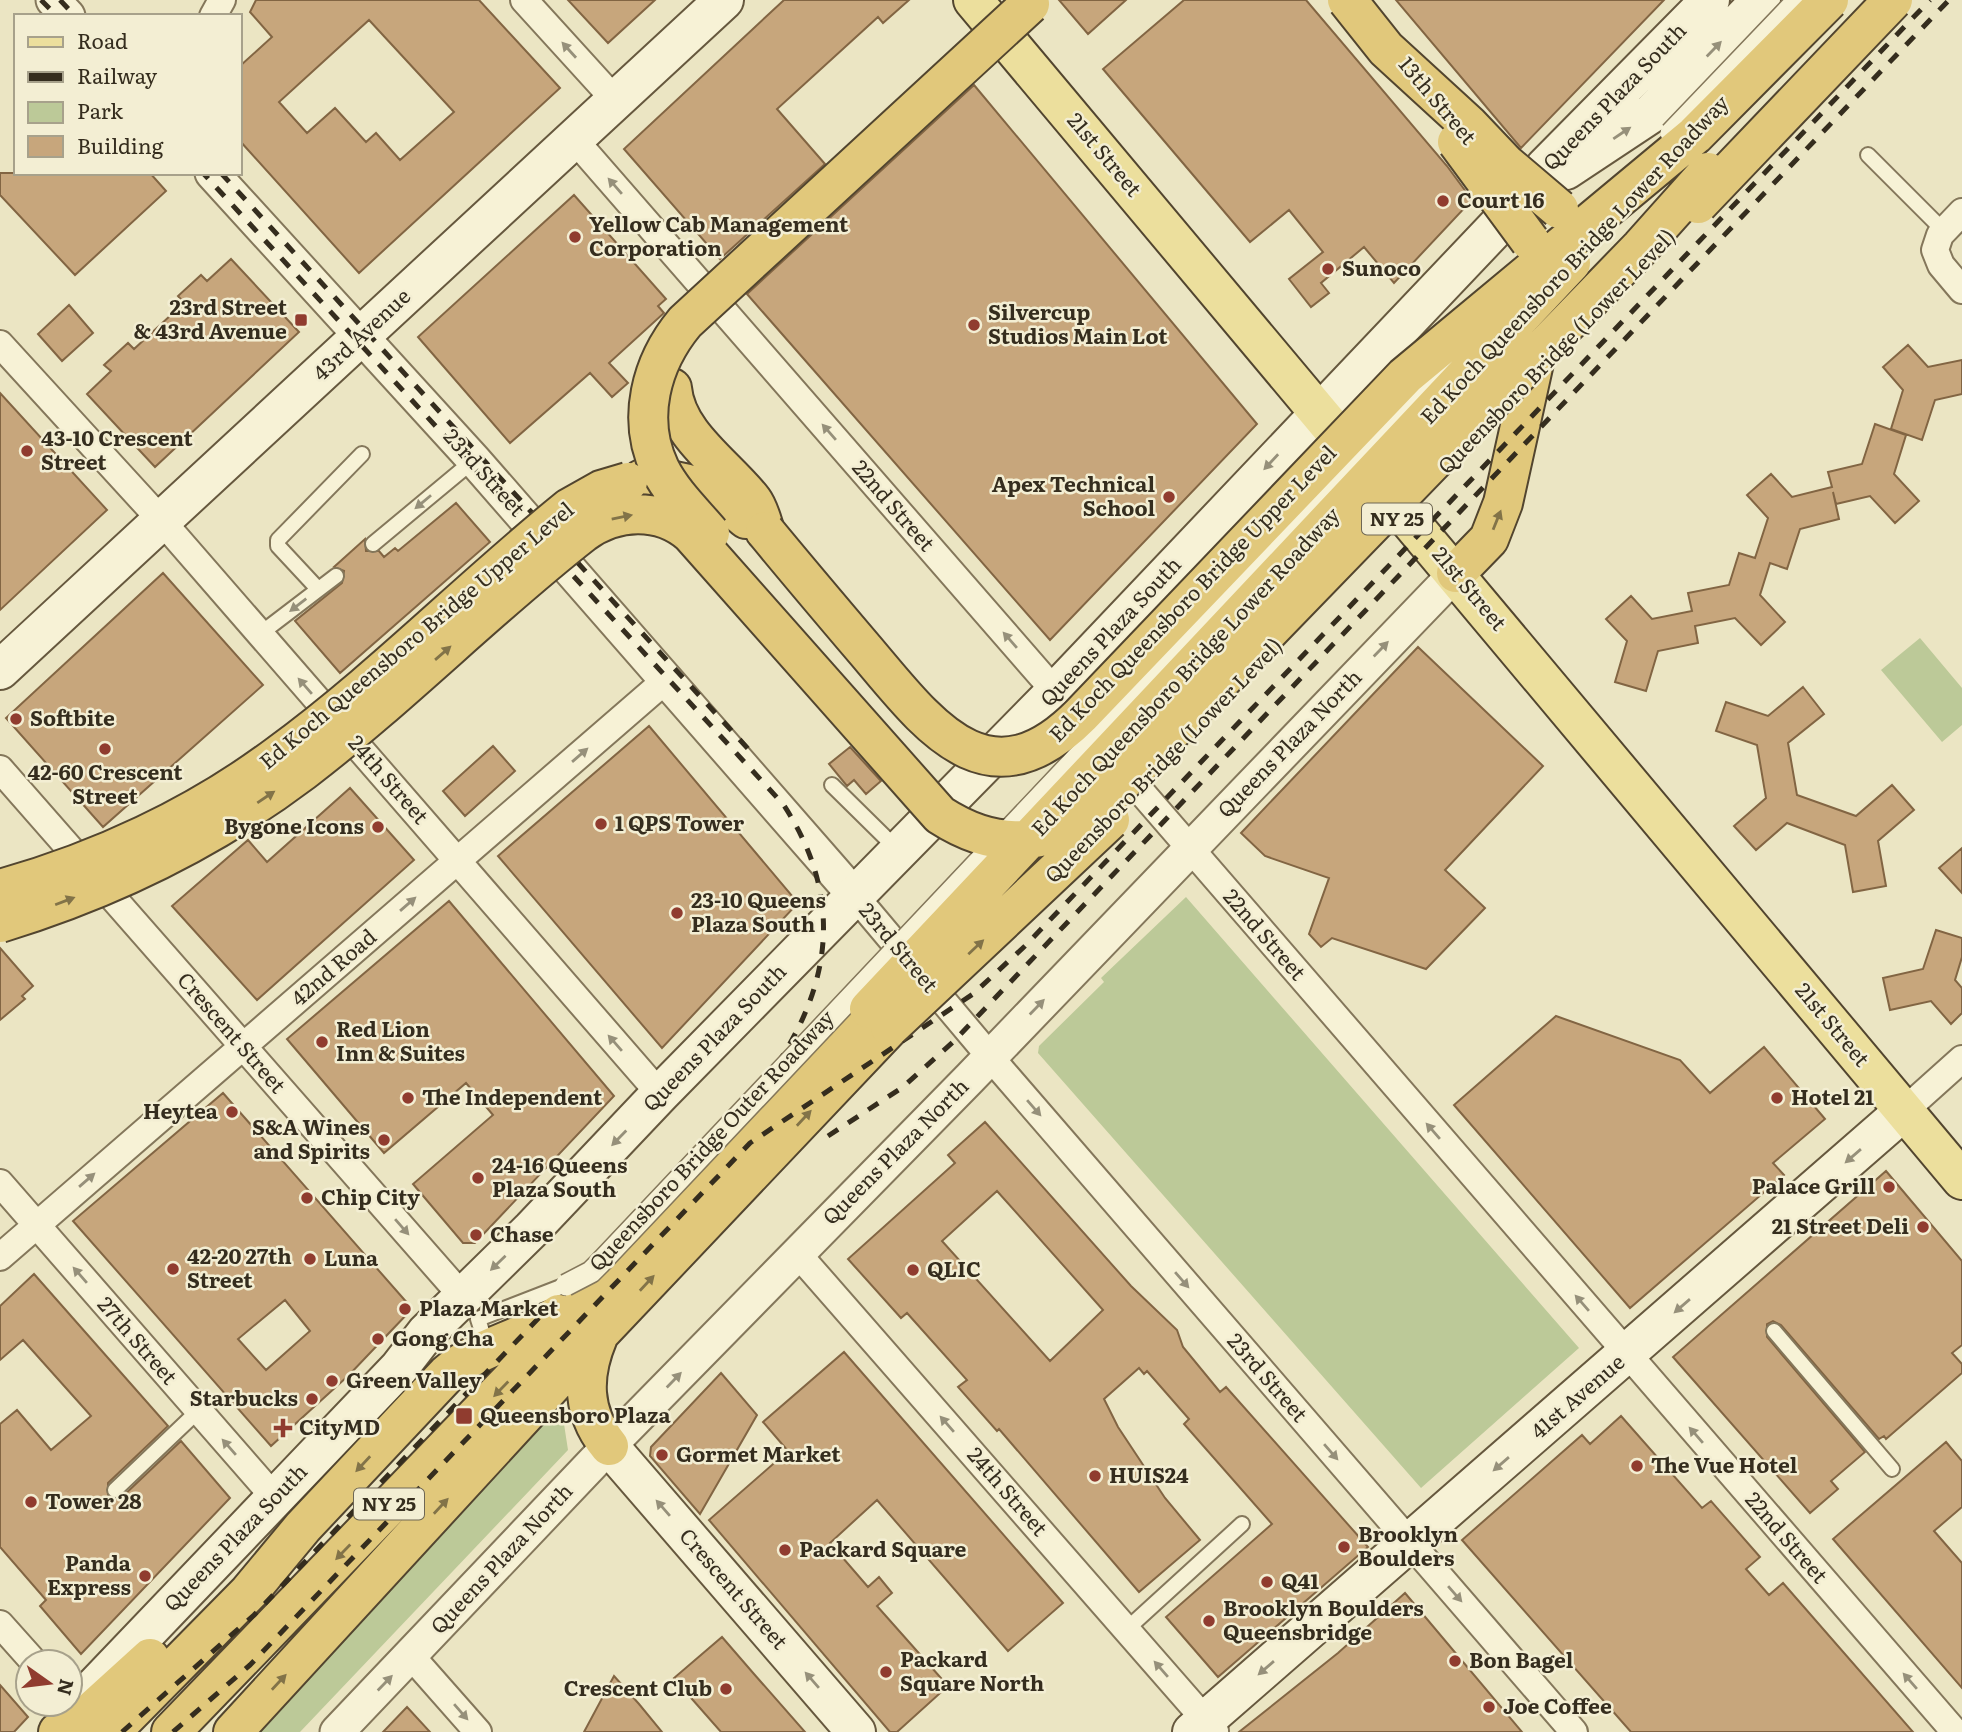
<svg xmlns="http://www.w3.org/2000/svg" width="1962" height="1732" viewBox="0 0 1962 1732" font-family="Literata,serif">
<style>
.green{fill:#bcc998}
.building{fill:#c7a67c;stroke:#826543;stroke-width:2;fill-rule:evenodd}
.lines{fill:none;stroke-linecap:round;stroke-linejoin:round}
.service-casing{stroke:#84775b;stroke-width:18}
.minor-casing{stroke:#84775b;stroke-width:30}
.tertiary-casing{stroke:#84775b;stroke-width:37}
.secondary-casing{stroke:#66583e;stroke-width:42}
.primary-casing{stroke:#52452f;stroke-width:42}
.trunk-casing{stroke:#52452f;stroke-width:42}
.service{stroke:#f7f2d6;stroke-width:14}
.minor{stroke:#f7f2d6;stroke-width:26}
.tertiary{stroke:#f7f2d6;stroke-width:33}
.secondary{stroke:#f7f2d6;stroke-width:38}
.primary{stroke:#ecdf9d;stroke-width:38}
.trunk{stroke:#e1c87b;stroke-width:38}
.rail{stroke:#352d1e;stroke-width:5;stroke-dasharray:12 12;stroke-linecap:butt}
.pedestrian-bridge-casing{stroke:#84775b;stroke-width:24;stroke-linecap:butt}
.trunk-bridge-casing{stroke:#52452f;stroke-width:42;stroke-linecap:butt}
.pedestrian-bridge{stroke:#f7f2d6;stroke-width:21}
.trunk-bridge{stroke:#e1c87b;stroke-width:38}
.oneway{fill:#96907a}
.oneway2{fill:#827348}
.poi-dot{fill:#903c2f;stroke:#f3eed3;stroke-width:2.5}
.labels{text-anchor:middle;stroke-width:5;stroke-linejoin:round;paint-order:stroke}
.shield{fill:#f3eed3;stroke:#6e6754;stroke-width:2}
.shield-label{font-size:19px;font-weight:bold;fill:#352d1e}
.street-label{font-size:21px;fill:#352d1e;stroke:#f3eed3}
.poi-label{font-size:21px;font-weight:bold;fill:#352d1e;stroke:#f3eed3;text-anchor:start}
</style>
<rect width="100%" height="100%" fill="#ebe5c3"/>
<path class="green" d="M1920 638 1962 688V725L1942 742 1881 670Z
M1186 897 1579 1348 1421 1488 1038 1053 1039 1046 1104 982 1101 978Z
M560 1398 568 1450 300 1732H255Z"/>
<path class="building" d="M256 0H479L560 88 359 273 240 141V66L272 37 250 12ZM369 20 454 112 400 160 376 133 366 142 335 108 307 133 279 102Z
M568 0H655L608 43Z
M784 0H909L883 23 878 17 777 109 825 164 720 259 624 149Z
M1059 0H1126L1088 34Z
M1184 0H1306L1447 166 1472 200 1394 283 1364 247 1321 283 1329 293 1311 307 1289 279 1323 252 1289 210 1250 242 1103 69Z
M1396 0H1664L1521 148Z
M974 85 1257 424 1050 640 747 294Z
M0 173H150L166 191 75 275 0 195Z
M574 195 666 299 658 306 664 313 609 363 628 383 612 397 590 373 510 443 418 337Z
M231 259 299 332 155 467 87 394 111 371 104 365 128 343 134 349 184 303 178 296 201 275 207 281Z
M69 305 93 333 62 361 38 334Z
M1908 345 1928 367 1962 360V394L1935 400 1922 440 1891 429 1903 390 1883 367Z
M0 393 107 510 0 610Z
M1875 424 1906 435 1894 474 1919 501 1895 523 1870 496 1836 504 1833 492 1839 519 1800 529 1787 569 1770 563 1760 595 1785 622 1761 645 1735 618 1695 626 1698 643 1658 651 1646 691 1615 682 1627 641 1606 619 1631 596 1652 619 1692 611 1688 593 1729 585 1739 553 1755 558 1768 518 1747 495 1771 474 1792 497 1832 487 1828 472 1862 464Z
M456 503 490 542 340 673 295 621 342 583 344 571 334 567 365 539 366 551H379L384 557 395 548 398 551Z
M163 573 263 685 103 827 6 718Z
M1418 647 1543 766 1445 870 1485 908 1426 969 1332 938 1321 947 1309 934 1329 878 1265 856 1241 833Z
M1803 687 1824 714 1788 743 1797 795 1856 816 1892 785 1914 810 1878 841 1886 886 1853 892 1845 845 1787 823 1756 850 1734 826 1766 798 1757 745 1716 731 1726 702 1768 716Z
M649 726 798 903 662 1048 498 856Z
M493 746 515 771 465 816 443 791Z
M850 747 881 781 866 794 854 780 847 786 829 764Z
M350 788 414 860 257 1000 172 906 248 840 267 862Z
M1962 848V893L1939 868Z
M449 901 614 1096 475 1243H463L413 1184 493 1115 466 1083 384 1153 287 1039Z
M1936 930 1962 938V957L1955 980 1962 988V1013L1951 1024 1931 1001 1890 1010 1883 978 1923 969Z
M0 948 33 986 22 996 25 999 0 1020Z
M1556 1016 1680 1060 1710 1093 1764 1047 1825 1119 1773 1163 1784 1175 1630 1308 1454 1105Z
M223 1093 409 1305V1312L349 1375 271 1446 73 1221ZM285 1300 310 1331 266 1370 238 1339Z
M985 1122 1131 1286 1177 1330 1183 1347 1220 1392 1226 1387 1368 1547 1218 1677 1166 1617 1272 1524 1184 1424 1189 1419 1147 1371 1144 1374 1139 1368 1104 1399 1118 1427 1165 1498 1200 1540 1139 1592 999 1429 997 1431 958 1387 967 1380 907 1313 901 1318 848 1259 955 1163 948 1155ZM997 1191 1103 1310 1050 1361 942 1241Z
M1886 1171 1962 1261V1345L1952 1353 1962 1364V1373L1886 1439 1884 1436 1879 1439 1781 1325 1773 1321 1767 1324V1337L1865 1452 1831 1481 1838 1489 1810 1513 1673 1357Z
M34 1274 168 1426 108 1483V1496L113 1499 122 1497 181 1441 230 1498 81 1654 40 1606 46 1600 0 1547V1424L17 1410 51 1450 91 1416 23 1340 0 1360V1306Z
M844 1352 1063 1603 1008 1651 877 1500 830 1543 868 1587 879 1577 892 1593 877 1606 948 1686 897 1732H890L709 1520 788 1451 763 1422Z
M721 1373 757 1415 700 1514 650 1456 651 1447Z
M1621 1416 1702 1508 1711 1501 1760 1557 1746 1569 1769 1595 1783 1583 1913 1732H1631L1462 1540 1582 1435 1590 1444Z
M1946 1442 1962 1461V1507L1934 1531 1962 1563V1688L1833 1539Z
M1405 1593 1522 1732H1239L1338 1653Z
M722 1637 754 1674 805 1732H721L692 1699 674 1678Z
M614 1676 639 1704 662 1732H584Z
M0 1685 28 1717 14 1732H0Z
M407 1707 430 1732H383Z"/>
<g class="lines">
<defs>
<path id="service" d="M1868 155 1944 231
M373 544 474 460
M318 589 278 546V540L362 454
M260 634 336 576
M832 785 898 850
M1774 1331 1892 1469
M487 1347 478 1319 566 1285
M115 1490 198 1411
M1127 1629 1242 1524"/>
<path id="minor" d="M524 0 615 100
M213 16 222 0
M573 138 1066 704
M1962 212 1940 235 1935 250 1941 265 1962 290
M0 344 161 520 660 1094
M1118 765 1955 1732
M0 769 463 1297
M855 896 1003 1072 1574 1732
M1904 1111 1962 1059
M0 1183 275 1498
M797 1253 1215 1731
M0 1257 667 679
M0 1624 34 1662
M411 1656 478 1732"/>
<path id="tertiary" d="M53 0 68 16
M212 173 474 460 855 896
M337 1732 609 1446 970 1078 1456 573"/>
<path id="secondary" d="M1566 170 1652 113 1761 0
M0 670 724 0
M609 1446 856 1732
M80 1702 399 1368 426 1333 532 1229 660 1094 1055 692 1524 198 1545 167 1710 0
M1192 1732 1904 1111"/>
<path id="primary" d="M973 0 1962 1180"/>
<path id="trunk" d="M672 388C676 435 726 466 753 501 759 509 762 522 765 531
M642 479C688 478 713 489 746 519
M1456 573 1489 539 1503 503 1539 340
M598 1337C582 1375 581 1412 609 1446
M58 1732 85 1717 150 1658
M111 1732 249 1592 303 1527 447 1374C480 1345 524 1340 559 1314
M171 1732 869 1009
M233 1732 600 1333 890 1027"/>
</defs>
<use href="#service" class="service-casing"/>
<use href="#minor" class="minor-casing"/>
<use href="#tertiary" class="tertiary-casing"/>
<use href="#secondary" class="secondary-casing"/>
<use href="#primary" class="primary-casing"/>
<use href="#trunk" class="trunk-casing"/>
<use href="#service" class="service"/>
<use href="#minor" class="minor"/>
<use href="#tertiary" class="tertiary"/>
<use href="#secondary" class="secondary"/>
<use href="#primary" class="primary"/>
<use href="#trunk" class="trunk"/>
<path class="rail" d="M41 0 57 16
M60 0 75 16
M221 173 751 752
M828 1136 903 1087 954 1041 1949 0
M122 1732 254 1615 764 1083C831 993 847 901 783 804L203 173
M173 1732 250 1665 750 1143 973 994 1025 946 1930 0"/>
<defs>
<path id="pedestrian-bridge" d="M1671 133 1798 0
M566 1285 591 1272 600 1263 1462 350"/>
<path id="trunk-bridge" d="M1347 0 1386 49 1469 125 1506 164 1559 209
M1457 142 1530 241
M1698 204 1893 0
M765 531C798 571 831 610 865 650 927 723 987 810 1081 715L1405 376 1695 135 1829 0
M710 533C693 513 672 493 660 469 636 419 651 363 685 322L1030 4
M0 889C98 862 195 817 277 756 380 681 470 588 569 508L601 490 628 482
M0 923C108 890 213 839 303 771 401 696 487 608 583 533 616 509 660 507 691 534L940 815C1002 855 1055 846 1107 798L1641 247 1708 172
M869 1009 1571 263
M890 1027 1110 820"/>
</defs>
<use href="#pedestrian-bridge" class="pedestrian-bridge-casing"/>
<use href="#trunk-bridge" class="trunk-bridge-casing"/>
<use href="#pedestrian-bridge" class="pedestrian-bridge"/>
<use href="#trunk-bridge" class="trunk-bridge"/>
</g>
<defs><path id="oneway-solid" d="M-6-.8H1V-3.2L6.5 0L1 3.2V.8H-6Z" transform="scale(1.75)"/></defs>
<g class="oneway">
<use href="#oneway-solid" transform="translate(1714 49) rotate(-46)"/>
<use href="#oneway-solid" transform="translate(569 50) rotate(-132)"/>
<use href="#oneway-solid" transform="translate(1622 133) rotate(-34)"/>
<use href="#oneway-solid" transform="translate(615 186) rotate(-131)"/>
<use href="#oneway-solid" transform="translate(829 432) rotate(-131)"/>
<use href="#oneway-solid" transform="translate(1271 462) rotate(133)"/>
<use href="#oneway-solid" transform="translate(423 502) rotate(140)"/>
<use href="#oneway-solid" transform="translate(298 605) rotate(142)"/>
<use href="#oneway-solid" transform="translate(1010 640) rotate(-131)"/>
<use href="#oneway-solid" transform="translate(1381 649) rotate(-46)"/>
<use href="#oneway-solid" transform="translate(305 686) rotate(-131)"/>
<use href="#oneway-solid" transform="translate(580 755) rotate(-41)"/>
<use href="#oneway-solid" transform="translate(408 904) rotate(-41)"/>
<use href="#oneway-solid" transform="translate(1037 1007) rotate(-46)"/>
<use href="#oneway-solid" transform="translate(615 1043) rotate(-131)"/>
<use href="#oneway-solid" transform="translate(1034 1108) rotate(49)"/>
<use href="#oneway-solid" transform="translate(1433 1131) rotate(-131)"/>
<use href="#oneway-solid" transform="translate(619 1138) rotate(134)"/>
<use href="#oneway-solid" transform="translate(1853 1156) rotate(139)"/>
<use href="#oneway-solid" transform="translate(87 1180) rotate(-41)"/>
<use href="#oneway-solid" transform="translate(402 1227) rotate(49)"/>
<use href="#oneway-solid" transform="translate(498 1263) rotate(136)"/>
<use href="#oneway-solid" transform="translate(80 1275) rotate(-131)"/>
<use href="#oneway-solid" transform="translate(1182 1280) rotate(49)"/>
<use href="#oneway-solid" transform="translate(1582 1303) rotate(-131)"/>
<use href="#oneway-solid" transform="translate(1682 1306) rotate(139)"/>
<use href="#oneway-solid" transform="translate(674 1380) rotate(-46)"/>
<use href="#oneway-solid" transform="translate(947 1424) rotate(-131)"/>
<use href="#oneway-solid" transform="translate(1696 1435) rotate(-131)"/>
<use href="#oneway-solid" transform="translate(229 1447) rotate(-131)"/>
<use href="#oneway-solid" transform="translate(1331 1452) rotate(49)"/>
<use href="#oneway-solid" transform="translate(1501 1464) rotate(139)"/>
<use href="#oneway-solid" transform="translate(663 1508) rotate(-131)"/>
<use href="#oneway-solid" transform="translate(1455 1594) rotate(49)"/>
<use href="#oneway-solid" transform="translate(1266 1668) rotate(139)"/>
<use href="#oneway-solid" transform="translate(1161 1669) rotate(-131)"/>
<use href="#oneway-solid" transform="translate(812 1680) rotate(-131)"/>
<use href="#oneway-solid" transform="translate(1910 1681) rotate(-131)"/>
<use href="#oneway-solid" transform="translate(385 1683) rotate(-46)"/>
<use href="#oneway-solid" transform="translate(461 1712) rotate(49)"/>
</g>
<g class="oneway2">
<use href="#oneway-solid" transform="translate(622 517) rotate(-11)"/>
<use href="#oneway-solid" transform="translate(1497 520) rotate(-68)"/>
<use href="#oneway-solid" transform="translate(443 653) rotate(-41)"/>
<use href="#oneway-solid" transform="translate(266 797) rotate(-34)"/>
<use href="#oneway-solid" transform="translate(65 901) rotate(-21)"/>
<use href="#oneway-solid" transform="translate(976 947) rotate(-43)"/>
<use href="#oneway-solid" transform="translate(804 1118) rotate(-47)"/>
<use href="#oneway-solid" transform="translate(647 1283) rotate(-47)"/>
<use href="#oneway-solid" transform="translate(501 1389) rotate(134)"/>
<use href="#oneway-solid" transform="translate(363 1464) rotate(133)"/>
<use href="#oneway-solid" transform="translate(441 1506) rotate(-47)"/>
<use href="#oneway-solid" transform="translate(343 1552) rotate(134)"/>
<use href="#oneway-solid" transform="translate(279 1682) rotate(-47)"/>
</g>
<g class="poi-dot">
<circle cx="1443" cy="201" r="7"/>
<circle cx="575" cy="237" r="7"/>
<circle cx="1328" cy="269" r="7"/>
<rect x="294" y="313" width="14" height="14" rx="3.5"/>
<circle cx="974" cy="325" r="7"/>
<circle cx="27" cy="451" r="7"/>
<circle cx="1169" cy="497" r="7"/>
<circle cx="16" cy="719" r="7"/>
<circle cx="105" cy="749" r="7"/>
<circle cx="601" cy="824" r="7"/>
<circle cx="378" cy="827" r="7"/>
<circle cx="677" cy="913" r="7"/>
<circle cx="322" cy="1042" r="7"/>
<circle cx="408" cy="1098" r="7"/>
<circle cx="1777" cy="1098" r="7"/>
<circle cx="232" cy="1112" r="7"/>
<circle cx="384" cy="1140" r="7"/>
<circle cx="478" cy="1178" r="7"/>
<circle cx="1889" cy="1187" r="7"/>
<circle cx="307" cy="1198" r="7"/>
<circle cx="1923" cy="1227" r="7"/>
<circle cx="476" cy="1235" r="7"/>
<circle cx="310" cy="1259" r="7"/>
<circle cx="173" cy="1269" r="7"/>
<circle cx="913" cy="1270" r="7"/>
<circle cx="405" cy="1309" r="7"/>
<circle cx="378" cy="1339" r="7"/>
<circle cx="332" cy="1381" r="7"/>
<circle cx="312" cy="1399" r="7"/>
<rect x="455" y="1407" width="18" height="18" rx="3.5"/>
<path d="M279.5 1417.5h7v7h7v7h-7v7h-7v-7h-7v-7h7z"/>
<circle cx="662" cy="1455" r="7"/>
<circle cx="1637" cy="1466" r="7"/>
<circle cx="1095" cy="1476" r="7"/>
<circle cx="31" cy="1502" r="7"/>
<circle cx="1344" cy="1547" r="7"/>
<circle cx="785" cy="1550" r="7"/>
<circle cx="145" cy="1576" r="7"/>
<circle cx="1267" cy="1582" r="7"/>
<circle cx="1209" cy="1621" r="7"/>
<circle cx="1455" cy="1661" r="7"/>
<circle cx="886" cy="1672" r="7"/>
<circle cx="726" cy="1689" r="7"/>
<circle cx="1489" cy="1707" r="7"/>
</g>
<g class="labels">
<g class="shield">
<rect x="1362" y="503.5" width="70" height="31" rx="5"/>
<rect x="354" y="1488.5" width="70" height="31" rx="5"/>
</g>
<g class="shield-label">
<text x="1397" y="526">NY 25</text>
<text x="389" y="1511">NY 25</text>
</g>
<g class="street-label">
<text transform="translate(1615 97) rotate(-46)" y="7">Queens Plaza South</text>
<text transform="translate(1437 101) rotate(50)" y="7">13th Street</text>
<text transform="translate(1104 155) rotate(50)" y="7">21st Street</text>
<text transform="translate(1575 260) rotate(-47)" y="7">Ed Koch Queensboro Bridge Lower Roadway</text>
<text transform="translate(362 335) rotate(-43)" y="7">43rd Avenue</text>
<text transform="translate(1557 352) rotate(-46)" y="7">Queensboro Bridge (Lower Level)</text>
<text transform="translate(484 473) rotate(48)" y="7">23rd Street</text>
<text transform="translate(893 506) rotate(49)" y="7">22nd Street</text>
<text transform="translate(1469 589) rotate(50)" y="7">21st Street</text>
<text transform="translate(1193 594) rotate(-46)" y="7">Ed Koch Queensboro Bridge Upper Level</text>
<text transform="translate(1111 632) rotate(-47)" y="7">Queens Plaza South</text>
<text transform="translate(417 636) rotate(-40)" y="7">Ed Koch Queensboro Bridge Upper Level</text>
<text transform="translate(1186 672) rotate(-47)" y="7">Ed Koch Queensboro Bridge Lower Roadway</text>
<text transform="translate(1290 744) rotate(-46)" y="7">Queens Plaza North</text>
<text transform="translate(1164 761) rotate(-46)" y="7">Queensboro Bridge (Lower Level)</text>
<text transform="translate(388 780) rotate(49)" y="7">24th Street</text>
<text transform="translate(1264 935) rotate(49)" y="7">22nd Street</text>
<text transform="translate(898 948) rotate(50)" y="7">23rd Street</text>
<text transform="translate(334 968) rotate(-41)" y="7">42nd Road</text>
<text transform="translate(1832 1025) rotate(50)" y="7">21st Street</text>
<text transform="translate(231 1033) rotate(49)" y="7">Crescent Street</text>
<text transform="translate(715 1038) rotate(-46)" y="7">Queens Plaza South</text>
<text transform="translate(712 1141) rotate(-47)" y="7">Queensboro Bridge Outer Roadway</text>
<text transform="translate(896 1152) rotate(-45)" y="7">Queens Plaza North</text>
<text transform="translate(137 1341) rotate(49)" y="7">27th Street</text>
<text transform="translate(1267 1378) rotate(49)" y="7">23rd Street</text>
<text transform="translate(1578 1397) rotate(-41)" y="7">41st Avenue</text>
<text transform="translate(1007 1492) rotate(49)" y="7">24th Street</text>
<text transform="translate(236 1538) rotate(-46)" y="7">Queens Plaza South</text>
<text transform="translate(1786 1538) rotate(49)" y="7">22nd Street</text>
<text transform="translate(502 1559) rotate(-47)" y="7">Queens Plaza North</text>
<text transform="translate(733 1589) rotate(49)" y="7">Crescent Street</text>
</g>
<g class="poi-label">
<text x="1457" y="208">Court 16</text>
<text x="589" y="232">Yellow Cab Management<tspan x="589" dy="24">Corporation</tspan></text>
<text x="1342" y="276">Sunoco</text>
<text x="287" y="315" text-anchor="end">23rd Street<tspan x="287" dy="24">&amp; 43rd Avenue</tspan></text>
<text x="988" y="320">Silvercup<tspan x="988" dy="24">Studios Main Lot</tspan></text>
<text x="41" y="446">43-10 Crescent<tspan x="41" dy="24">Street</tspan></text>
<text x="1155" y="492" text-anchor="end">Apex Technical<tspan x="1155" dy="24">School</tspan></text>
<text x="30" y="726">Softbite</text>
<text x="105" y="780" text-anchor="middle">42-60 Crescent<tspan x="105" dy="24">Street</tspan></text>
<text x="615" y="831">1 QPS Tower</text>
<text x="364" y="834" text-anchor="end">Bygone Icons</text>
<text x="691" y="908">23-10 Queens<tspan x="691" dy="24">Plaza South</tspan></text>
<text x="336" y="1037">Red Lion<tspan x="336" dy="24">Inn &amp; Suites</tspan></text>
<text x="422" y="1105">The Independent</text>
<text x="1791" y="1105">Hotel 21</text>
<text x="218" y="1119" text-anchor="end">Heytea</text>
<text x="370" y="1135" text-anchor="end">S&amp;A Wines<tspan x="370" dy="24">and Spirits</tspan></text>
<text x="492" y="1173">24-16 Queens<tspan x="492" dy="24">Plaza South</tspan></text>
<text x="1875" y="1194" text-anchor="end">Palace Grill</text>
<text x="321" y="1205">Chip City</text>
<text x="1909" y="1234" text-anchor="end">21 Street Deli</text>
<text x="490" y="1242">Chase</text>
<text x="187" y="1264">42-20 27th<tspan x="187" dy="24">Street</tspan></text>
<text x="324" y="1266">Luna</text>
<text x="927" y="1277">QLIC</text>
<text x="419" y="1316">Plaza Market</text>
<text x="392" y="1346">Gong Cha</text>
<text x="346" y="1388">Green Valley</text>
<text x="298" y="1406" text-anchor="end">Starbucks</text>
<text x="480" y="1423">Queensboro Plaza</text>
<text x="299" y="1435">CityMD</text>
<text x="676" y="1462">Gormet Market</text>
<text x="1651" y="1473">The Vue Hotel</text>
<text x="1109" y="1483">HUIS24</text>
<text x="45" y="1509">Tower 28</text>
<text x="1358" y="1542">Brooklyn<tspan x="1358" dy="24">Boulders</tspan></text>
<text x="799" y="1557">Packard Square</text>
<text x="131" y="1571" text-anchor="end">Panda<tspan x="131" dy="24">Express</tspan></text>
<text x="1281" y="1589">Q41</text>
<text x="1223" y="1616">Brooklyn Boulders<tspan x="1223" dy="24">Queensbridge</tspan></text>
<text x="900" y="1667">Packard<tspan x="900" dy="24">Square North</tspan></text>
<text x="1469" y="1668">Bon Bagel</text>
<text x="712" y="1696" text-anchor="end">Crescent Club</text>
<text x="1503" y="1714">Joe Coffee</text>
</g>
</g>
<rect x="14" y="14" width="228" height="161" fill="#f3eed3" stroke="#a7a18b" stroke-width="2"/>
<rect x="28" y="37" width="35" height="10" fill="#ecdf9d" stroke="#a7a18b" stroke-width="2"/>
<text x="77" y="49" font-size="21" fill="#352d1e">Road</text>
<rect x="28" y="72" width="35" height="10" fill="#352d1e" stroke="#a7a18b" stroke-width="2"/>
<text x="77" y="84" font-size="21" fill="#352d1e">Railway</text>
<rect x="28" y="102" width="35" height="21" fill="#bcc998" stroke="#a7a18b" stroke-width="2"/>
<text x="77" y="119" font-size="21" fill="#352d1e">Park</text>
<rect x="28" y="136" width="35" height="21" fill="#c7a67c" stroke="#a7a18b" stroke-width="2"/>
<text x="77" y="154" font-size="21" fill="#352d1e">Building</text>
<g transform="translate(49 1683) rotate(104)"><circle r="33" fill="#f3eed3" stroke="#a7a18b" stroke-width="2"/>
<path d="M0-5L12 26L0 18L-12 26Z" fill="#903c2f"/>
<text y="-10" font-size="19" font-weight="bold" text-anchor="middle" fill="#352d1e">N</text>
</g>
</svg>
